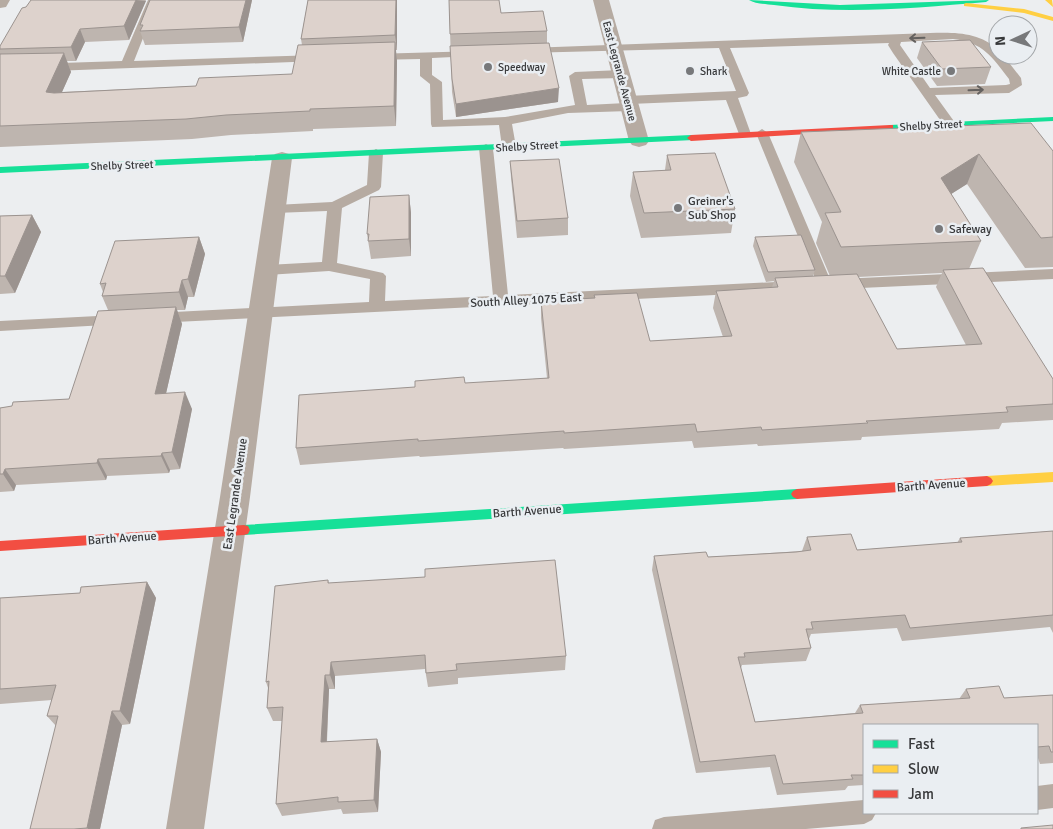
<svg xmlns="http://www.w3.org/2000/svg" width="1053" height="829" viewBox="0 0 1053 829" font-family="Signika,sans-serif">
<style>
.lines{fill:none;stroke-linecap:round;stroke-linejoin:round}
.lane{fill:#b6aba2;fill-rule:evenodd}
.street{fill:#b6aba2;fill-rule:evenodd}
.fast{fill:#16e098;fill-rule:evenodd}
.slow{fill:#ffcf43;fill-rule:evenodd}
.jam{fill:#f24e42;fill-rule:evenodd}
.wall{fill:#beb5af;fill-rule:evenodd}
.shaded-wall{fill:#9b938f}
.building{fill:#ddd2cc;stroke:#9b938f}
.oneway{stroke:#64615f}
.poi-dot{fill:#77787a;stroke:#eaeef2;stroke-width:2}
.labels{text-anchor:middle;stroke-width:5;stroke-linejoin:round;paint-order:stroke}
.far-poi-label{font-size:11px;fill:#38393b;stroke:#eaeef2;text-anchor:start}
.far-street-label{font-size:11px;fill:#38393b;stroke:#eaeef2}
.poi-label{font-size:12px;fill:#38393b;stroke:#eaeef2;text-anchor:start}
.street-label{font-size:12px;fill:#38393b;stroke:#eaeef2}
</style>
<rect width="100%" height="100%" fill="#eceef0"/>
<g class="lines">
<path class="lane" d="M148 0H158L134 61 319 55 325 58 319 61 0 73V65L122 61Z
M930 33C954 32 980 32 998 50V55H1003L1021 78 1022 85 1009 93 935 95 956 124 950 128 945 127 893 53 888 45 889 43 730 48 749 93 747 96 738 98 751 134 750 137H740L739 134 726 100 630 104 635 107 629 111 568 113 512 124 516 147 509 151 502 147 499 125 432 127 431 124 430 84 420 76V59L373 60 367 57 373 54 478 51 480 53 478 55 474 56 432 58V75L442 82 443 120 505 117 575 105 569 76 575 72 621 70 627 74 621 78 582 79 587 105 626 103 621 100 627 96 736 91 719 48 524 53 522 51 528 48ZM953 39C984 43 991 56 1009 79L1010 84 1006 85 930 88 900 45 901 42Z
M762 129 768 133 832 284 834 280 839 279 1053 269V279L839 289 834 288 832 284 829 288H819L756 133Z
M486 144 493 148 508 295 796 281 801 282 804 286 801 290 796 291 155 323 149 322 147 318 149 314 155 313 369 302 370 279 329 271 267 275 262 273 259 270 262 267 267 265 322 262 327 211 275 213 270 212 268 209 270 206 275 205 332 202 367 185 369 153 376 149 383 153 381 187 379 190 342 208 337 263 383 273 386 276 385 301 493 296 479 148Z
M117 315 123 316 125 320 123 324 0 331V321Z
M1053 784V808L1037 810V786Z
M864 800V813H876L872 820 864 824 806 829H652L655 820 664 817Z"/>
<path class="street" d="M0 0H10L6 7 0 8Z
M593 0H609L649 141 646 145 639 147 632 145 629 141Z
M282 152 289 154 292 158 250 497 204 829H166L220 497 272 158 275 154Z"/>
<path class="fast" d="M749 0 840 5 989 0 986 2C916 8 844 15 774 5 766 4 755 4 749 0Z
M1053 117V121L890 129 886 127 890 125Z
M691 135 695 138 694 140 0 173V167Z
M797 489 801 491 803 494 801 497 797 499 244 535 240 534 238 530 240 526 244 525Z"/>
<path class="slow" d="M1045 0H1052L1053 7Z
M966 3 1024 9 1053 17V21L1024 13 964 6V4Z
M1053 472V482L987 486 983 484 981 481 983 478 987 476Z"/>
<path class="jam" d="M890 125H893V129L691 141 687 138 691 135Z
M987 476 991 478 993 481 991 484 987 486 797 499 793 497 791 494 793 491 797 489Z
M244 525 248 526 250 530 248 534 244 535 0 551V541Z"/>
</g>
<path class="wall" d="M31 0H146L129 40 85 42 76 61H67L71 72 62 92 196 86 292 74 302 45 301 39 308 0H397V50H396L397 61 396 126 313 129V131L231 135 192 139 0 147V46Z
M252 0 243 42 145 45 140 31 141 29 140 25Z
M449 0 501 13 547 31V43L558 102 456 117 452 92Z
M922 42 991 67 985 84 937 86 917 58Z
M801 132 1053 151V267L1025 268 967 184 951 194 981 241 969 269 1053 379V420L1002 423 999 429 862 437 861 440 758 446 757 444 694 448 692 441 564 449 563 448 420 457 419 456 300 465 296 448 415 387 547 378 541 318V301L594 298V295L650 341 723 337 713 308 716 291 772 287 774 281 766 282 753 246 755 237 815 270 813 276H830L816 243 822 222 794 162ZM942 273 936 287 966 345 897 349 858 277Z
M667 155 735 209 731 233 641 238 630 196 633 172 665 170Z
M510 161 568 218V235L517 238 511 178Z
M409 195 411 213V256L371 259 367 234Z
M32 215 41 232 15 293 0 294V216Z
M199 237 205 254 194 297H188L185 310H177L182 324 166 393 192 409 180 469 170 470 169 473 107 476 106 480 16 485 14 491 0 492V408L69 399 108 310 102 296 103 292 100 284Z
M1053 531V633L1050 627 902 641 897 628 811 634 809 639 811 648 806 661 742 665 741 668 755 722 855 713 860 705 959 699 966 689 1004 698 1053 695V763L1040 764 1038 758H1037V725H864V785L848 786 845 790 777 795 770 767 696 773 652 570 654 556 708 557 802 551 807 537 857 550 957 543 960 538Z
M328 580 329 583 566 656 565 670 458 678V684L428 687 425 669 335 676V689H329L327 742 377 739 381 752 378 812 343 814 341 809 282 816 276 804 282 721H273L267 708 268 688 266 682Z
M147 582 156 598 130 724 122 725 100 829H30L56 726 47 716 52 700 0 704V598L80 593Z"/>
<path class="shaded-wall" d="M136 0 146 1 129 40 124 26Z
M246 0H252L243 42 239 27Z
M396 0H397V50L395 35Z
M80 29 85 42 76 61 71 47Z
M395 42 397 61 396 126 394 106Z
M64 53 71 72 53 112 46 92Z
M559 88 558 102 456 117V104Z
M979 154 967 184 929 208 941 178Z
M409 195 411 213V256L409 239Z
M32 215 41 232 15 293 5 276Z
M199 237 205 254 194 297 188 279Z
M182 280 188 297 185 310 179 292Z
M176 307 182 324 162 411 155 394Z
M185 392 192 409 180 469 172 452Z
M162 453 170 470 169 473 161 456Z
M98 459 107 476 106 480 97 463Z
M5 469 16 485 14 491 3 474Z
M147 582 156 598 130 724 120 711Z
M331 662 335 676V689L330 675Z
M325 675 329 689 326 755 321 742Z
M112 711 122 725 100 829H88L87 828Z
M377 739 381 752 378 812 374 800Z"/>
<path class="building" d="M31 0H136L124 26 80 29 71 47 0 49V46L22 8 26 7Z
M150 0H246L239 27 140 31 143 25H140Z
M308 0H396L395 35 301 39Z
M449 0H499L501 13 543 11 547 31 450 34Z
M970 40 991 67 942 69 922 42Z
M395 42 394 106 310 109V111L226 115 186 119 0 126V54L64 53 46 92 54 93 196 86 199 78 292 74 298 45Z
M549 43 559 88 456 104 452 79 450 46Z
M1031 123 1053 151V237L1041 238 979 154 941 178 981 241 841 247 825 213 841 212 801 132Z
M715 153 735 209 644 213 633 172 671 170 667 155Z
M559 159 568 218 517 221 510 161Z
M409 195V239L368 241 369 234H367L370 197Z
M32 215 5 276H0V216Z
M801 235 815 270 768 272 755 237Z
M199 237 188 279 182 280 179 292 102 296 106 283 100 284 115 241Z
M983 268 1053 379V404L1006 407 1008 412 866 421 868 423 762 430 761 427 697 432 695 424 564 433V431L418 441V439L296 448 299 395 415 387V381L464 377 465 383 549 378 541 301 595 298 594 295 637 293 650 341 732 336 716 291 778 287 775 278 857 274 897 349 982 344 943 270Z
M176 307 155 394 185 392 172 452 162 453 161 456 98 459 97 463 5 469 3 474H0V408L12 406 13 402 69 399 98 311Z
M1053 531V615L910 628 905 615 811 622 813 629H806L811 648 744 653 745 657H738L755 722 863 713 860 705 970 698 966 689 999 686 1004 698 1053 695V752H1051L1049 746 1037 747V725H864V775H851L853 779 783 784 775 755 700 762 654 556 706 552 708 557 796 552 811 550 807 537 851 534 857 550 962 542 960 538Z
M555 560 566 656 456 664 457 670 426 673 425 655 331 662 330 675H325L321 742 377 739 374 800 338 802V797L276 804 283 707 267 708 269 681 266 682 275 586 328 580V583L425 577V569Z
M147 582 120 711H112L87 828 74 829H30L58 716H47L56 685 0 689V598L80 593 81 587Z
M1053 825V829H1021V828Z"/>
<defs><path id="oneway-shaft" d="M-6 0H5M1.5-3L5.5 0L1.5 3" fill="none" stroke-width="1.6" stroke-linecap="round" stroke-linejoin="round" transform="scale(1.25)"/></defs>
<g class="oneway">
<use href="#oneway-shaft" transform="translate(917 38) rotate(178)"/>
<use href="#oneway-shaft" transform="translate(976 90) rotate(-2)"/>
</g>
<g class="poi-dot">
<circle cx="488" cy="67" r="5"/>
<circle cx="690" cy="71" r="5"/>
<circle cx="951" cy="71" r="5"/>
<circle cx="678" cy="208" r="5"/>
<circle cx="939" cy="229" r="5"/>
</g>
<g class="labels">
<g class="far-poi-label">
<text x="498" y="71">Speedway</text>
<text x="700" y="75">Shark</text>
<text x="941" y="75" text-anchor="end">White Castle</text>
</g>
<g class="far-street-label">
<text transform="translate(620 71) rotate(75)" y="4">East Legrande Avenue</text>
<text transform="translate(931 125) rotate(-3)" y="4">Shelby Street</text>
<text transform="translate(527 146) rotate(-3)" y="4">Shelby Street</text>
<text transform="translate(122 165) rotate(-2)" y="4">Shelby Street</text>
</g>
<g class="poi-label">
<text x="688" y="205">Greiner's<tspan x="688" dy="14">Sub Shop</tspan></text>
<text x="949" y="233">Safeway</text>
</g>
<g class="street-label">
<text transform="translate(526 300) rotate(-3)" y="4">South Alley 1075 East</text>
<text transform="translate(931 485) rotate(-4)" y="4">Barth Avenue</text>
<text transform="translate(235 494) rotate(-82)" y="4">East Legrande Avenue</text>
<text transform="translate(527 511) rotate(-4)" y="4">Barth Avenue</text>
<text transform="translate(122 538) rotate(-4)" y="4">Barth Avenue</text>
</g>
</g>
<rect x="863" y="724" width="175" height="90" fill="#eaeef2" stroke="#a3a6a9"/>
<rect x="873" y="740" width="25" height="8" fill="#16e098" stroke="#a3a6a9"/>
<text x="908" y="749" font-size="15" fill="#38393b">Fast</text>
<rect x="873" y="765" width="25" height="8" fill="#ffcf43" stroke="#a3a6a9"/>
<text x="908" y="774" font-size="15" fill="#38393b">Slow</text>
<rect x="873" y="790" width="25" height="8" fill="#f24e42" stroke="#a3a6a9"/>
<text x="908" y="799" font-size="15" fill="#38393b">Jam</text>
<g transform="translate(1013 40) rotate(266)"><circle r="24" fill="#eaeef2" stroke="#a3a6a9"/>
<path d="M0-4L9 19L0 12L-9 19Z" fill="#77787a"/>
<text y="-8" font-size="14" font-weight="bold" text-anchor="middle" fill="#38393b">N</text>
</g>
</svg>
